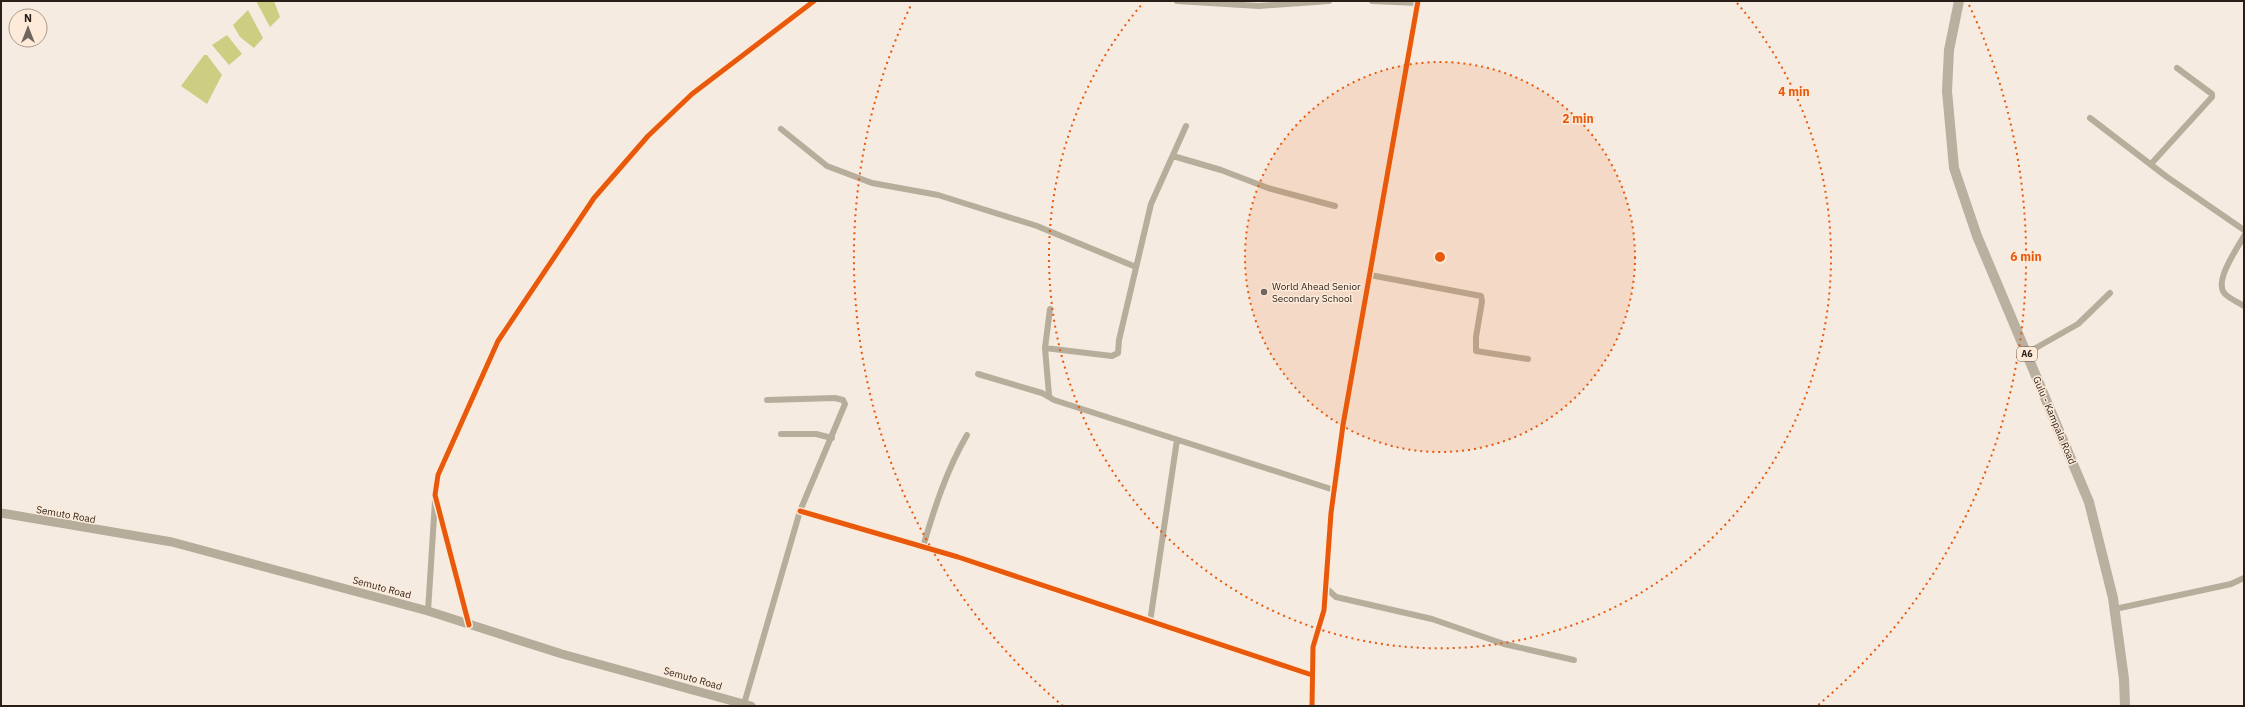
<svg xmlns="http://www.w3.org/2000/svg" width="2245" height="707" viewBox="0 0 2245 707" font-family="'IBM Plex Sans',sans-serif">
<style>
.water{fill:#cece83}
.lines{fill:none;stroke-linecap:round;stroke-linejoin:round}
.minor{stroke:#b6ad9b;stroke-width:6}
.secondary{stroke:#b5ac9a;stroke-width:9}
.primary{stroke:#bab0a0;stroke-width:10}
.cycleway-casing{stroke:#fdead9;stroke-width:8}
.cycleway{stroke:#e8590c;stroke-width:5}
.ring{fill:none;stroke:#e8590c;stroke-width:2;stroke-dasharray:2 4}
.poi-dot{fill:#70665e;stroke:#fdead9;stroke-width:1.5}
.labels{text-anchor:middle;stroke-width:3;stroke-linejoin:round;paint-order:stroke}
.shield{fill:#fdead9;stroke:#685c52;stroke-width:1}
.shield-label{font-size:9px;font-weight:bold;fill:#281f18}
.poi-label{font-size:10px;fill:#281f18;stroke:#fdead9;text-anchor:start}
.street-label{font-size:10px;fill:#281f18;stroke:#fdead9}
.centre{fill:#e8590c;stroke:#fdead9;stroke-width:2}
.ring-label{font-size:12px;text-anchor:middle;font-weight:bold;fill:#e8590c;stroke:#fdead9;stroke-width:3;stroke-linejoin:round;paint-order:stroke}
</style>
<rect width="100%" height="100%" fill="#f5ebe1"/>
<path class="water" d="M256 1H274L280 17 270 27Z
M248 10 263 38 254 48 240 37 233 25Z
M227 35 242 54 229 65 212 45Z
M204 55H207L222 75 207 104 181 86Z"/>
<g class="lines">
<path class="minor" d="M1177 1 1259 6 1329 1
M1372 1 1418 3
M2090 118 2167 177 2244 230
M781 129 827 166 872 183 938 195 1037 226 1136 267
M1173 156 1221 170 1268 188 1335 206
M2151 164 2212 97V94L2177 68
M2244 236C2237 249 2213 282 2225 294 2230 299 2238 302 2244 306
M1370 275 1481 296 1482 301 1476 337V351L1528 359
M1045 348 1112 356 1118 353 1119 340 1151 204 1186 126
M2027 353 2078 324 2110 293
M978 374 1042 393 1054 400 1334 490
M1049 395 1045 348 1050 309
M781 434H816L832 438
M800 511 958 557 1312 675
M923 547C934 509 947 469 967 435
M1326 588 1336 597 1432 619 1504 644 1574 660
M2115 609 2231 584 2244 578
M428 611 435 501
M1150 622 1177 440
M469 625 435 495 438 475 498 341 594 198 648 136 692 94 814 1
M744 704 800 511 845 404 843 400 835 398 767 400
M1312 706 1313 647 1324 610 1331 513 1343 425 1418 1"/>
<path class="secondary" d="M1 513 172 542 428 611 562 654 751 706"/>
<path class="primary" d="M1959 1 1949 50 1947 91 1954 168 1977 236 2089 502 2113 598 2124 679 2125 706"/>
<defs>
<path id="cycleway" d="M800 511 958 557 1312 675
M469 625 435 495 438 475 498 341 594 198 648 136 692 94 814 1
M1312 706 1313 647 1324 610 1331 513 1343 425 1418 1"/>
</defs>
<use href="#cycleway" class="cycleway-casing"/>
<use href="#cycleway" class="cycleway"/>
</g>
<circle cx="1440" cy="257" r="195" fill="#e8590c" fill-opacity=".12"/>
<g class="ring">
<circle cx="1440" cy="257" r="195"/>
<path d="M1737 3A391 391 0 1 1 1143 3"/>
<path d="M1063 706A586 586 0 0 1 911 5M1969 5A586 586 0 0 1 1817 706"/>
</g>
<circle class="poi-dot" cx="1264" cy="292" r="4"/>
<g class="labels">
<rect class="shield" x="2017" y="347" width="20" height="14" rx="3"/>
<g class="shield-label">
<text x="2027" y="357">A6</text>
</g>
<g class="poi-label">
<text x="1272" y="290">World Ahead Senior<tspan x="1272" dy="12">Secondary School</tspan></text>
</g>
<g class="street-label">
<text transform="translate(2055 420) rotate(67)" y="4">Gulu - Kampala Road</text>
<text transform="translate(66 514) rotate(10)" y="4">Semuto Road</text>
<text transform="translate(382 587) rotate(15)" y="4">Semuto Road</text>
<text transform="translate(693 678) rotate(16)" y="4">Semuto Road</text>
</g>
</g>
<circle cx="1440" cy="257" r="6" class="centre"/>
<g class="ring-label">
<text x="1794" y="96">4 min</text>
<text x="1578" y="123">2 min</text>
<text x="2026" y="261">6 min</text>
</g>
<rect width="2245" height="707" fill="none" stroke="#281f18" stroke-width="4"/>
<g transform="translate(28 28)"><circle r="19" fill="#fdead9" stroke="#a8998c"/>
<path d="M0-3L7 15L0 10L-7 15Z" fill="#70665e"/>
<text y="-6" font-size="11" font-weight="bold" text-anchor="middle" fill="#281f18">N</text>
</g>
</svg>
